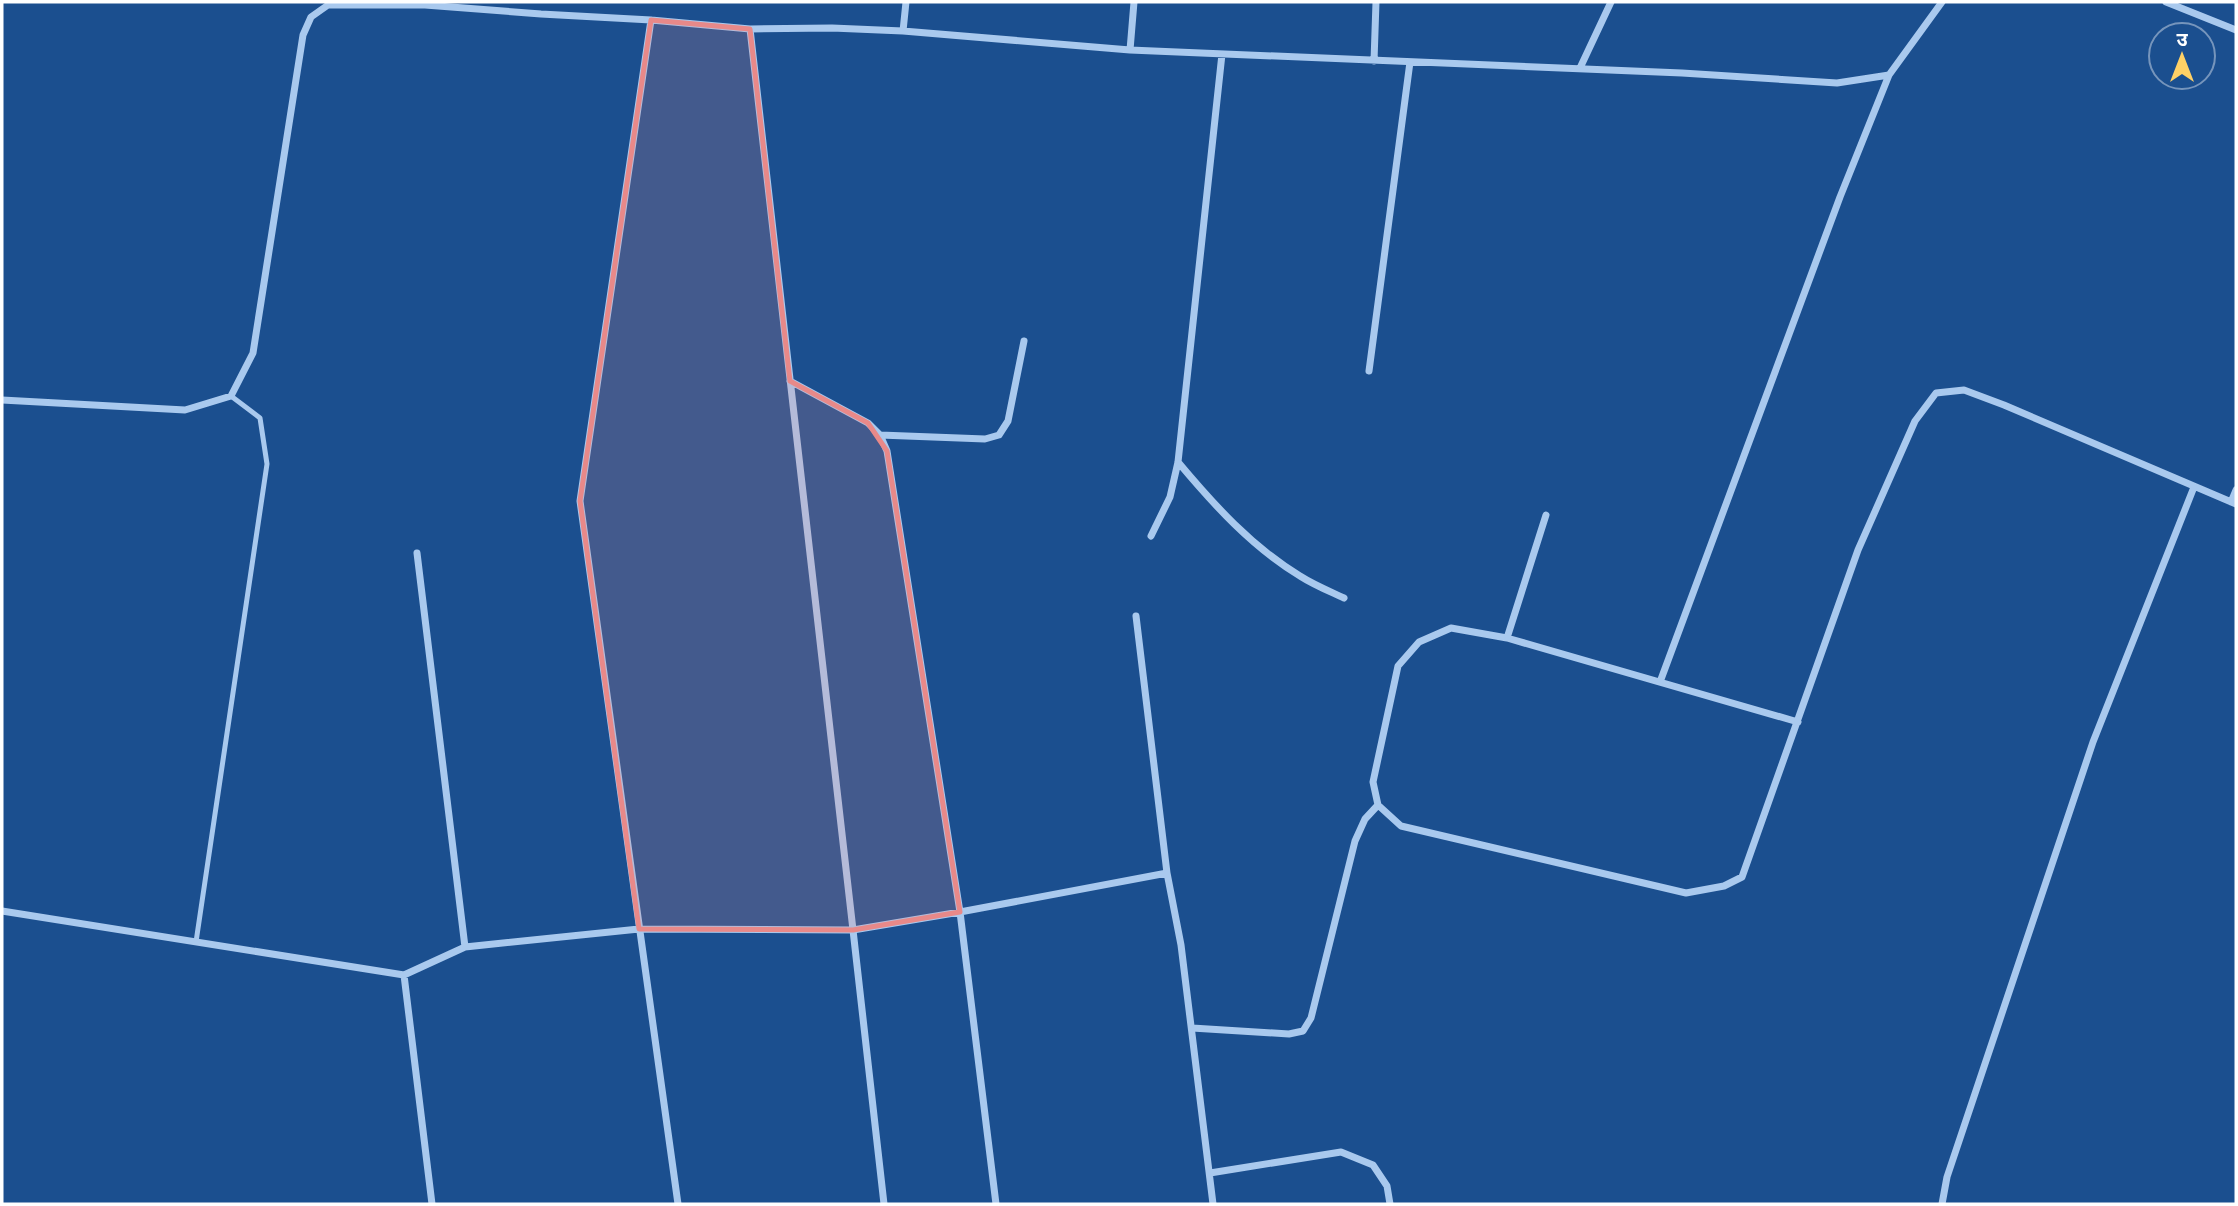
<svg xmlns="http://www.w3.org/2000/svg" width="2238" height="1206" viewBox="0 0 2238 1206" font-family="Raleway,'Noto Sans Devanagari',sans-serif">
<style>
.lines{fill:none;stroke-linecap:round;stroke-linejoin:round}
.lane{stroke:#a9c9ee;stroke-width:5}
.street{stroke:#a9c9ee;stroke-width:7}
.marked{fill:#e88989;fill-opacity:0.2;stroke:#e88989;stroke-width:5;stroke-linejoin:round}
</style>
<rect width="100%" height="100%" fill="#1b4f8f"/>
<g class="lines">
<path class="lane" d="M196 942 267 464 260 418 231 396"/>
<path class="street" d="M2166 2 2236 30
M651 20 580 501 678 1204
M903 31 906 2
M1130 50 1134 2
M1374 61 1376 2
M1580 68 1611 2
M1369 371 1410 62
M790 381 868 423 880 435 887 451 960 912 996 1204
M2 400 185 410 231 396 253 353 303 35 311 17 328 5H425L541 14 651 20 750 29 832 28 903 31 1130 50 1682 73 1837 83 1889 75 1942 2
M880 435 985 439 999 435 1008 421 1024 341
M1178 462C1214 505 1252 547 1300 576 1314 585 1329 591 1344 598
M2231 502 2236 490
M1151 536 1170 497 1178 462 1222 54
M417 553 465 947
M1136 616 1167 873 1181 945 1213 1204
M1507 638 1546 515
M1660 682 1840 197 1889 75
M1798 722 1507 638 1451 628 1419 642 1398 666 1373 782 1378 805 1401 826 1686 893 1724 886 1742 877 1858 550 1915 421 1936 393 1964 390 2004 405 2236 504
M2 911 404 975 465 947 639 929 853 930 750 29
M404 975 432 1204
M1192 1028 1289 1034 1303 1031 1311 1018 1355 841 1365 819 1378 805
M1210 1173 1341 1152 1373 1165 1387 1186 1390 1204
M884 1204 853 930 960 912 1167 873
M1942 1204 1947 1177 2093 742 2194 487"/>
</g>
<path class="marked" d="M651 20 750 29 790 381 868 423 887 451 960 912 853 930 639 929 580 501Z"/>
<rect width="2238" height="1206" fill="none" stroke="#ffffff" stroke-width="7"/>
<g transform="translate(2182 56)"><circle r="33" fill="#1b4f8f" stroke="#7695bc" stroke-width="2"/>
<path d="M0-5L12 26L0 18L-12 26Z" fill="#ffd166"/>
<text y="-10" font-size="19" font-weight="bold" text-anchor="middle" fill="#ffffff">उ</text>
</g>
</svg>
